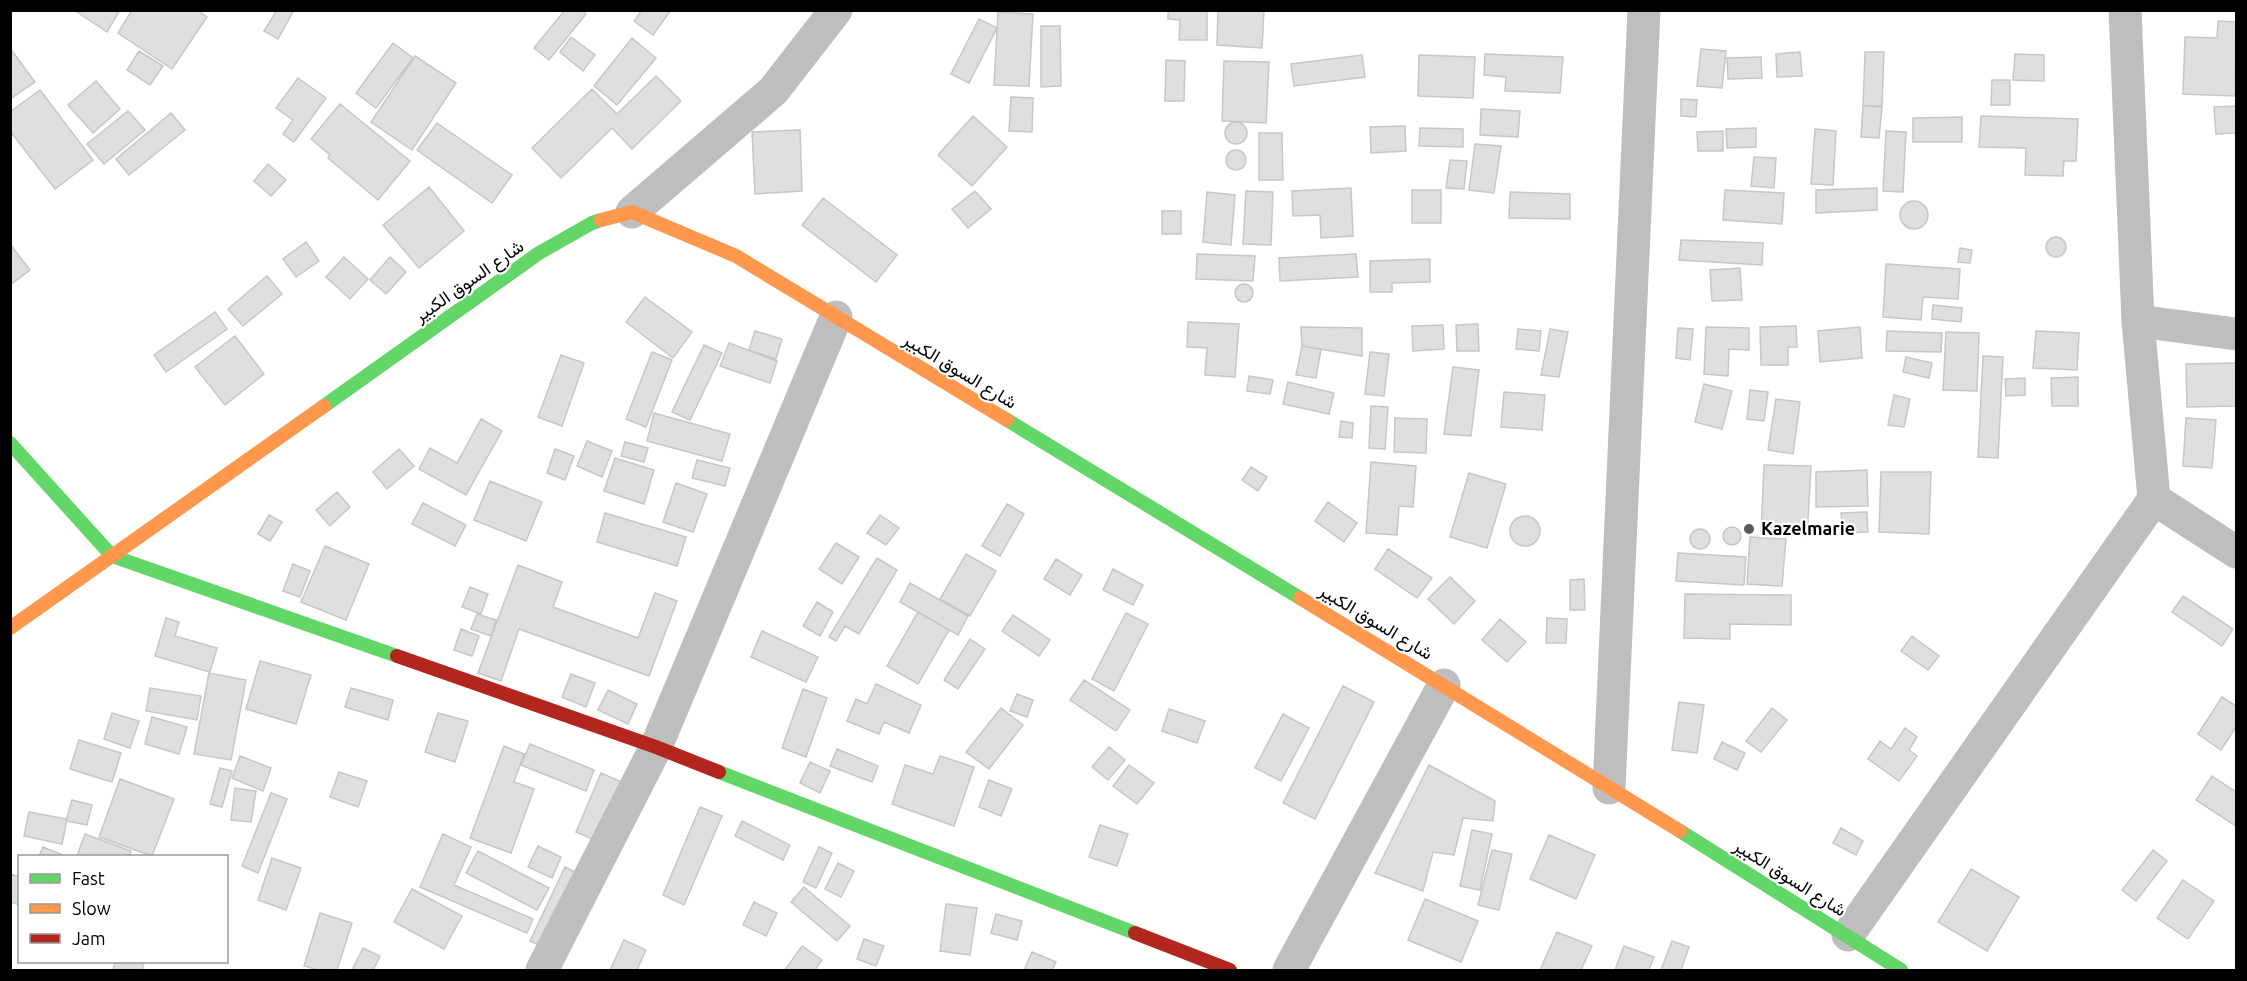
<svg xmlns="http://www.w3.org/2000/svg" width="2247" height="981" viewBox="0 0 2247 981" font-family="Ubuntu,Vazirmatn,sans-serif">
<style>
.building{fill:#dfdfdf;stroke:#c7c7c7;stroke-width:1.5}
.lines{fill:none;stroke-linecap:round;stroke-linejoin:round}
.street{stroke:#bebebe;stroke-width:33}
.fast{stroke:#63d668;stroke-width:14}
.slow{stroke:#ff974d;stroke-width:14}
.jam{stroke:#b3261e;stroke-width:14}
.poi-dot{fill:#595959;stroke:#fff;stroke-width:2}
.labels{text-anchor:middle;stroke-width:4.5;stroke-linejoin:round;paint-order:stroke}
.street-label{font-size:18px;fill:#000;stroke:#fff}
.poi-label{font-size:18px;font-weight:bold;fill:#000;stroke:#fff;text-anchor:start}
</style>
<rect width="100%" height="100%" fill="#fff"/>
<path class="building" d="M74 10H120L107 32Z
M132 10H197L207 17 172 69 118 33Z
M277 10H294L278 39 264 31Z
M565 10H581L586 14 549 60 534 48Z
M642 10H671L653 35 634 21Z
M1168 10H1207V40H1179L1180 20 1168 19Z
M1218 10H1264L1262 48 1217 45Z
M998 12 1033 14 1029 86 994 85Z
M979 19 997 28 969 83 951 74Z
M2218 21 2236 22 2235 96 2183 94 2185 37 2217 38Z
M1041 26H1060L1061 86 1041 87Z
M571 37 595 55 583 71 560 52Z
M632 38 656 58 617 105 594 86Z
M393 43 413 58 376 108 356 93Z
M10 48 35 82 10 99Z
M1701 49 1726 51 1722 88 1697 86Z
M139 51 163 66 150 85 127 70Z
M1800 52 1802 76 1777 77 1776 54Z
M1865 52H1884L1882 106H1863Z
M1485 54 1563 57 1560 93 1505 91 1506 77 1484 75Z
M2015 54 2044 55V81L2013 80Z
M1362 55 1365 77 1294 86 1291 64Z
M1419 55 1475 57 1473 98 1418 96Z
M415 56 456 83 412 150 371 122Z
M1761 57 1762 78 1728 79 1727 58Z
M1166 60 1185 61 1184 101H1165Z
M1224 61 1269 62 1266 123 1222 121Z
M656 76 681 101 632 149 612 128 561 178 532 148 592 89 617 114Z
M298 78 326 98 294 142 283 134 293 120 276 108Z
M1992 80H2010V105H1991Z
M96 81 120 109 93 133 68 105Z
M40 90 93 160 55 189 10 131V112Z
M1011 97 1033 98 1032 132 1009 131Z
M1681 99 1697 100 1696 117 1681 116Z
M340 104 410 161 378 200 328 158 330 155 311 139Z
M1863 106 1882 107 1879 138 1861 137Z
M2236 106V133L2216 134 2214 107Z
M1481 109 1520 111 1518 137 1480 135Z
M128 111 145 130 104 164 87 144Z
M171 113 185 130 129 175 116 159Z
M973 116 1007 147 972 186 938 155Z
M1981 116 2078 119 2076 161H2064L2063 176 2025 175 2026 148 1979 147Z
M1962 117V142H1913V118Z
M1225 133a11 11 0 1 1 22 0a11 11 0 1 1-22 0Z
M437 123 512 175 492 203 417 150Z
M1405 126 1406 151 1371 153 1370 127Z
M1420 128 1463 129V147L1419 146Z
M1756 128V147L1727 148 1726 129Z
M1815 129 1836 131 1833 185 1811 184Z
M800 130 802 191 755 194 752 132Z
M1723 131V151H1698L1697 132Z
M1886 131 1906 132 1903 192 1883 191Z
M1259 133H1282L1283 180H1259Z
M1475 144 1501 146 1494 193 1469 190Z
M1226 160a10 10 0 1 1 20 0a10 10 0 1 1-20 0Z
M1754 157 1776 158 1774 188 1751 186Z
M1450 160 1467 161 1464 189 1446 188Z
M268 164 286 180 271 196 254 181Z
M429 187 464 231 419 268 383 225Z
M1351 188 1353 236 1321 238 1320 215 1293 216 1292 191Z
M1877 188V210L1816 213V190Z
M1412 190H1441V223H1412Z
M1725 190 1784 193 1782 224 1723 220Z
M975 191 991 209 968 228 952 209Z
M1246 191 1273 192 1271 245 1243 244Z
M1207 192 1235 195 1231 245 1203 242Z
M1510 192 1570 194V219L1509 218Z
M823 198 897 255 876 282 802 225Z
M1900 215a14 14 0 1 1 28 0a14 14 0 1 1-28 0Z
M1162 211H1181V234H1162Z
M2046 247a10 10 0 1 1 20 0a10 10 0 1 1-20 0Z
M1681 240 1763 243 1762 265 1679 260Z
M306 242 319 261 296 277 283 259Z
M10 244 30 270 10 285Z
M1960 248 1972 250 1970 263 1958 262Z
M1197 254 1255 256 1253 281 1196 279Z
M1356 254 1358 277 1280 281 1279 258Z
M344 257 368 279 350 299 326 277Z
M390 257 406 272 386 294 370 280Z
M1430 259V282L1392 283V292H1370V261Z
M1886 264 1960 269 1958 299 1923 297 1921 320 1883 317Z
M1740 268 1742 300 1712 301 1710 270Z
M267 276 282 294 243 326 228 309Z
M1235 293a9 9 0 1 1 18 0a9 9 0 1 1-18 0Z
M645 297 692 332 673 358 626 322Z
M1933 305 1962 308 1961 322 1932 319Z
M215 312 227 329 166 372 154 355Z
M1188 322 1239 324 1235 377 1205 375 1207 348 1187 347Z
M1478 324 1479 351H1457L1456 325Z
M1443 325 1444 349 1413 351 1412 326Z
M1796 326 1797 347H1788V365H1761L1760 327Z
M1301 327 1362 328V356L1302 346Z
M1706 327 1749 328V350L1729 349 1728 376 1704 374Z
M1860 327 1862 358 1820 362 1818 331Z
M1678 328 1693 329 1690 360 1676 358Z
M1518 329 1541 331 1539 351 1516 349Z
M1550 329 1568 332 1559 377 1541 375Z
M755 331 782 339 776 359 749 350Z
M1887 331 1942 333 1941 352 1886 351Z
M2036 331 2079 333 2077 370 2033 368Z
M1946 332 1979 333 1977 391 1943 390Z
M235 336 264 374 225 405 195 367Z
M729 343 777 361 770 383 720 366Z
M704 345 722 353 690 420 672 412Z
M1302 346 1321 349 1316 378 1296 375Z
M652 352 672 360 646 427 626 419Z
M1370 352 1389 354 1384 396 1365 394Z
M561 355 584 363 562 426 538 417Z
M1983 356 2003 357 1998 458 1978 457Z
M1906 357 1932 363 1929 378 1903 372Z
M2236 363V406L2187 407 2186 364Z
M1453 367 1479 370 1471 436 1444 434Z
M1249 376 1273 380 1270 394 1247 391Z
M2078 377V406H2052L2051 378Z
M2025 378V395L2006 396 2005 379Z
M1288 382 1334 393 1329 414 1283 404Z
M1704 384 1732 391 1722 429 1695 422Z
M1750 390 1768 392 1764 421 1747 419Z
M1504 392 1545 395 1542 430 1501 427Z
M1894 395 1910 399 1904 427 1888 425Z
M1776 399 1800 402 1793 454 1768 450Z
M1371 406 1388 407 1385 449 1369 448Z
M654 413 730 434 722 461 647 441Z
M1395 418 1427 419 1426 453 1394 452Z
M2186 418 2216 420 2212 468 2183 466Z
M481 419 502 431 466 495 419 469 430 448 457 463Z
M1341 421 1353 423 1352 438 1339 437Z
M587 441 612 451 602 477 577 466Z
M625 442 648 448 644 462 621 456Z
M399 449 414 466 387 489 373 472Z
M555 449 574 456 565 480 547 473Z
M615 458 654 470 644 504 604 491Z
M697 460 730 468 725 486 692 478Z
M1371 462 1416 466 1413 507 1399 506 1397 535 1366 533Z
M1764 465 1811 466 1807 536 1761 533Z
M1251 467 1267 477 1258 491 1242 480Z
M1867 470 1868 506 1816 507V472Z
M1881 472H1931L1929 534 1879 532Z
M1469 473 1506 484 1487 548 1450 537Z
M490 481 542 502 526 541 474 520Z
M676 483 707 494 693 532 663 522Z
M337 492 350 507 330 526 316 510Z
M1328 502 1357 523 1344 542 1315 521Z
M423 503 466 525 455 546 412 524Z
M1007 504 1024 514 1000 556 982 546Z
M1867 512 1868 532 1843 533 1841 513Z
M605 513 686 537 677 566 597 542Z
M269 515 282 522 270 541 258 534Z
M880 515 899 528 886 545 867 533Z
M1510 531a15 15 0 1 1 30 0a15 15 0 1 1-30 0Z
M1723 536a9 9 0 1 1 18 0a9 9 0 1 1-18 0Z
M1690 539a10 10 0 1 1 20 0a10 10 0 1 1-20 0Z
M1750 537 1786 539 1782 586 1747 584Z
M836 543 859 557 842 584 819 569Z
M325 546 369 564 346 620 301 602Z
M1388 549 1432 578 1417 598 1375 569Z
M1678 553 1746 557 1744 585 1676 581Z
M966 554 996 571 970 616 940 599Z
M877 558 897 570 859 634 845 626 836 641 829 637Z
M1056 559 1082 575 1070 595 1044 579Z
M293 564 310 571 300 597 283 591Z
M518 565 562 582 553 607 638 638 655 593 677 601 649 676 519 629 501 681 478 673Z
M1113 569 1143 585 1133 605 1103 590Z
M1450 577 1475 601 1454 624 1428 599Z
M1584 579 1585 610H1570V580Z
M910 583 968 616 958 635 900 602Z
M470 587 488 594 481 614 462 607Z
M1685 594 1791 595V625L1730 624V639L1684 638Z
M2183 596 2233 629 2222 646 2172 612Z
M817 602 833 612 820 636 803 626Z
M918 612 949 630 918 684 887 666Z
M1126 613 1148 624 1114 691 1092 679Z
M477 614 496 620 491 636 471 629Z
M1013 615 1050 640 1039 656 1002 631Z
M166 618 179 622 175 636 217 648 210 672 155 656Z
M1547 618 1567 619 1566 643H1546Z
M1500 619 1526 642 1507 662 1482 640Z
M461 629 479 636 472 656 454 650Z
M762 631 818 657 806 682 751 657Z
M1912 636 1939 656 1928 670 1901 651Z
M970 639 985 649 958 689 944 680Z
M260 661 311 675 296 724 246 709Z
M209 673 246 680 231 760 194 754Z
M571 674 595 683 586 707 562 697Z
M1084 680 1130 710 1116 731 1070 700Z
M876 684 921 705 909 733 884 722 879 734 847 721 856 699 867 704Z
M1343 686 1374 702 1315 819 1283 803Z
M150 688 201 696 197 720 146 711Z
M351 688 393 700 388 720 345 707Z
M803 689 827 698 806 757 782 748Z
M608 690 637 704 628 724 598 710Z
M1017 694 1033 700 1027 717 1010 711Z
M2222 697 2236 706V727L2221 750 2198 734Z
M1679 702 1704 705 1697 753 1672 750Z
M1001 708 1023 725 989 769 966 752Z
M1772 708 1787 720 1761 752 1746 741Z
M1169 709 1205 721 1197 743 1162 731Z
M112 713 139 721 130 748 104 739Z
M438 713 468 721 455 762 425 752Z
M1283 714 1309 728 1281 781 1255 768Z
M152 717 187 727 179 754 145 744Z
M1905 728 1917 737 1909 750 1917 756 1899 781 1868 759 1880 741 1891 749Z
M79 740 121 753 112 782 70 769Z
M1722 742 1745 753 1737 770 1714 759Z
M530 744 594 770 586 791 521 765Z
M504 746 524 754 514 782 534 789 511 853 470 838Z
M1109 747 1125 760 1108 780 1092 767Z
M837 749 878 766 872 782 830 766Z
M240 756 271 768 263 791 232 778Z
M940 756 974 767 954 826 892 804 905 765 933 774Z
M810 762 830 771 820 793 800 783Z
M1129 765 1154 783 1137 804 1113 786Z
M1429 765 1495 801 1493 821 1463 818 1454 855 1433 852 1423 891 1375 873Z
M220 768 232 771 222 807 210 804Z
M339 772 367 781 358 807 330 797Z
M601 773 621 782 595 840 576 832Z
M2212 776 2236 792V826L2196 800Z
M120 779 174 799 152 856 99 837Z
M989 780 1012 789 1001 816 979 807Z
M235 788 256 791 251 822 231 820Z
M271 793 287 799 258 873 242 866Z
M72 800 92 805 87 825 66 821Z
M700 807 722 816 684 905 663 895Z
M29 812 67 819 62 844 24 836Z
M742 821 790 845 783 860 735 836Z
M1100 825 1128 834 1117 866 1089 857Z
M1841 828 1863 841 1856 855 1833 843Z
M1472 830 1492 834 1480 890 1460 886Z
M85 834 131 851 129 856H77Z
M443 834 471 847 454 885 533 919 527 933 420 887Z
M1549 835 1595 855 1576 899 1530 879Z
M538 846 561 857 552 878 528 867Z
M43 847 63 855 62 856H39Z
M819 847 832 853 816 888 803 882Z
M1492 850 1512 854 1499 910 1478 905Z
M2153 850 2167 861 2136 901 2122 890Z
M478 851 549 888 537 910 466 873Z
M272 858 301 868 286 910 258 900Z
M838 863 854 871 841 897 825 889Z
M565 867 583 876 549 949 530 941Z
M1971 869 2019 897 1987 951 1938 922Z
M10 874 20 877V905L10 902Z
M2183 880 2214 901 2188 939 2157 918Z
M804 887 850 926 837 941 791 902Z
M412 889 462 916 444 949 394 922Z
M1425 899 1478 921 1461 962 1408 940Z
M754 902 777 913 766 936 743 925Z
M946 904 977 908 970 955 940 951Z
M320 913 352 923 337 970H319L304 966Z
M996 914 1022 921 1017 940 991 933Z
M1557 932 1592 946 1581 970H1540Z
M864 939 884 946 876 966 857 959Z
M624 940 646 950 637 970H610Z
M1672 941 1689 947 1681 970H1661Z
M802 946 822 960 815 970H785Z
M1624 946 1654 957 1649 970H1615Z
M363 948 380 956 373 970H352Z
M1032 952 1056 962 1052 970H1030L1025 968Z
M115 962H138L144 963 142 970H113Z"/>
<g class="lines">
<path class="street" d="M2125 10 2138 321 2154 499 2236 552
M632 212 773 91 836 10
M2138 321 2236 334
M1609 788 1644 10
M1848 935 2154 499
M542 970 656 747 836 317
M1289 970 1444 685"/>
<path class="fast" d="M324 406 539 253 592 223 601 220
M1007 420 1300 598
M10 443 112 556 397 656
M719 772 1135 933
M1680 831 1901 970"/>
<path class="slow" d="M601 220 632 212 736 256 1007 420
M1300 598 1680 831
M10 628 324 406"/>
<path class="jam" d="M397 656 656 747 719 772
M1135 933 1230 970"/>
</g>
<circle class="poi-dot" cx="1749" cy="529" r="6"/>
<g class="labels">
<g class="street-label">
<text transform="translate(469 281) rotate(-35)" y="6">شارع السوق الكبير</text>
<text transform="translate(960 371) rotate(31)" y="6">شارع السوق الكبير</text>
<text transform="translate(1376 622) rotate(31)" y="6">شارع السوق الكبير</text>
<text transform="translate(1790 878) rotate(32)" y="6">شارع السوق الكبير</text>
</g>
<g class="poi-label">
<text x="1761" y="535">Kazelmarie</text>
</g>
</g>
<rect width="2247" height="981" fill="none" stroke="#000000" stroke-width="24"/>
<rect x="18" y="855" width="210" height="108" fill="#ffffff" stroke="#999999" stroke-width="1.5"/>
<rect x="30" y="874" width="30" height="9" fill="#63d668" stroke="#999999" stroke-width="1.5"/>
<text x="72" y="885" font-size="18" fill="#000000">Fast</text>
<rect x="30" y="904" width="30" height="9" fill="#ff974d" stroke="#999999" stroke-width="1.5"/>
<text x="72" y="915" font-size="18" fill="#000000">Slow</text>
<rect x="30" y="934" width="30" height="9" fill="#b3261e" stroke="#999999" stroke-width="1.5"/>
<text x="72" y="945" font-size="18" fill="#000000">Jam</text>
</svg>
